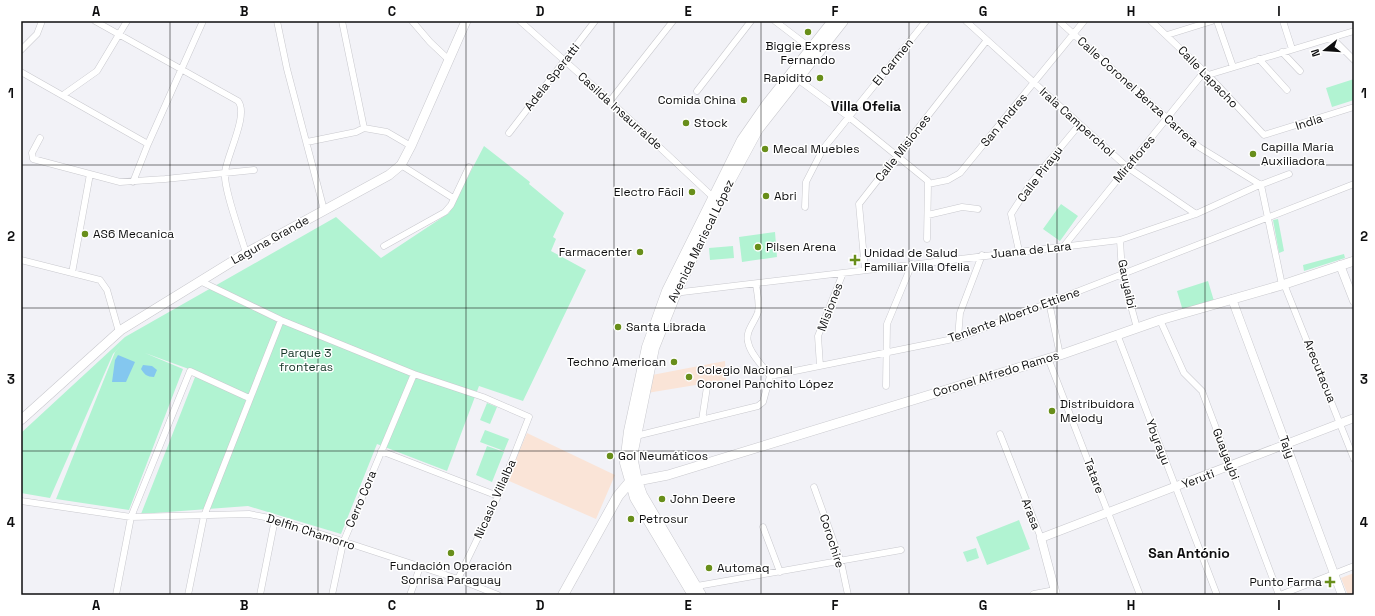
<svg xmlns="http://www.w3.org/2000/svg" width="1375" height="616" viewBox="0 0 1375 616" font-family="'Space Grotesk',sans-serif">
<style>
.education{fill:#fae4d7}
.green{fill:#b1f3d2}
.water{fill:#84c7ef}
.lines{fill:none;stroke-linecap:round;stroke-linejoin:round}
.minor-casing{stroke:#c9c9ce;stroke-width:7}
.tertiary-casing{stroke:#c9c9ce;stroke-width:9}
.secondary-casing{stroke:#c9c9ce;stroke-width:10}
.primary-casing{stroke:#c9c9ce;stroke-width:11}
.trunk-casing{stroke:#c9c9ce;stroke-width:11}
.minor{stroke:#fff;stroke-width:6}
.tertiary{stroke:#fff;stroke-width:8}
.secondary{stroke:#fff;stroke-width:9}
.primary{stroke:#fff;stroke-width:10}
.trunk{stroke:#fff;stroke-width:10}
.grid{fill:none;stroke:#0e0e0f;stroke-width:1;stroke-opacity:0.55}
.poi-dot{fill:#688e1a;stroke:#fff;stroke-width:1.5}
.labels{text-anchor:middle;stroke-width:3;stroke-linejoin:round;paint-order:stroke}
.poi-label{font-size:12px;fill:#0e0e0f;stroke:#fff;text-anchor:start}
.street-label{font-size:12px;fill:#0e0e0f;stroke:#fff}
.park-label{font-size:12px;fill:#143526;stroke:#fff}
.quarter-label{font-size:14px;font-weight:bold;fill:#0e0e0f;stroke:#fff}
.neatline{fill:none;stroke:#0e0e0f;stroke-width:1.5}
.grid-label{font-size:13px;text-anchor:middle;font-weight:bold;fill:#0e0e0f}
</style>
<rect width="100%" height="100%" fill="#f2f2f7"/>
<path class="education" d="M725 361 726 380 647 393 652 375Z
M527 433 615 475 596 519 507 480Z
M1354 573V595H1348L1341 578Z"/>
<path class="green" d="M1354 79V100L1332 107 1326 88Z
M484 146 530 182 529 184 564 213 553 237 556 239 551 251 586 270 523 401 479 386 447 471 377 444 341 534 248 506 141 514 197 372 145 353 183 369 129 510 56 499 115 352 122 344 113 354 50 498 21 493V433L125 337 336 217 381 258 449 213Z
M1061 204 1078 216 1060 241 1043 229Z
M1278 219 1284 251 1279 253 1273 220Z
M775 232 777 257 742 262 739 237Z
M733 246 734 258 710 260 709 248Z
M1344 254 1345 258 1304 271 1303 265Z
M1208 281 1214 301 1183 311 1177 291Z
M487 403 497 407 490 424 480 420Z
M485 430 509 439 504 451 480 442Z
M487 446 504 452 492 482 476 475Z
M1019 520 1030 549 987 565 976 537Z
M976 548 979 558 967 562 963 552Z"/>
<path class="water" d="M118 355 135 362 126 382H112L115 360Z
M143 365 152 366 157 370 154 377C147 377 144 374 141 369Z"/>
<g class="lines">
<defs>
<path id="minor" d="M95 21 238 101C249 114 227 155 225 172 223 188 241 235 246 253
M277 21 287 69 324 210
M412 21 430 42 449 60
M520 21 610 101 715 199
M775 21 813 50
M966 21 1127 167 1196 214
M1059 21 1199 147 1261 185 1282 285
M1151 21 1208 75 1264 135 1354 107
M1217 21 1233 67
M1283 21 1292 49
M1167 35 1212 21
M1332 38 1354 60
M21 50 37 34 42 21
M1282 52 1300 71
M1259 59 1287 90
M21 72 148 144
M1208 75 1354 31
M796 78 849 117 928 181V184
M697 91 751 21
M63 95 97 71 127 21
M610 101 673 21
M364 128 387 132 411 146
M509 133 595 21
M40 138 32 153 33 159 120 182 165 179 254 170
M307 142 356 132 364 128 342 21
M401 165 453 198
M133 182 148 144 203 21
M928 184 948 180 960 173 1084 21
M805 207 806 182 823 149 926 21
M928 215 962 207 978 209
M927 239 928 184
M1120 240 1122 273 1137 328
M384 246 445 212 451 205 469 167
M1064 246 1204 72
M1019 251 1011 214 1031 183 1079 125
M21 260 100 280 107 290 119 332
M865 270 859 204 987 40
M72 273 90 174
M200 281 281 320 414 374 483 397 529 417 498 496 458 579
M756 284C757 293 760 303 758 312 755 322 745 331 748 342 750 354 763 366 770 376
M1284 284 1354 459
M674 293 1120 240 1196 214 1255 187 1289 174
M1049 302 1060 355
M1160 320 1184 373 1202 391 1279 595
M1117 334 1217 595
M958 338 960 313 982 255
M1048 358 1140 595
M820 366 818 336 843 273
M770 376 958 338 1354 184
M886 386 887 324 912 264
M702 420 707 387
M1000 434 1041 538
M636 436 758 406 763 402 770 376
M381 451 498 496
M814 487 841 562 848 595
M21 501 131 517 249 514 275 519 458 579 498 595
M763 527 780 572
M697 586 901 550
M116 595 131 517 190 371 249 398
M188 595 204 516 281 320
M260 595 275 519
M332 595 343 543 414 374
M410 595 420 567
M1280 595 1354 566"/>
<path id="tertiary" d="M1340 265 1354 301
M1232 299 1342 595
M1034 595 1055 591 1041 538 1354 418"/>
<path id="secondary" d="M21 420 121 330 246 253 389 175 401 165 411 146 466 21
M637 481 668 475 1060 355 1160 320 1282 285 1354 261"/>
<path id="primary" d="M563 595 618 496 629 483 637 481"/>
<path id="trunk" d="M693 595 635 498 625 463 629 431 647 347 667 291 742 140 767 104 833 21
M701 595 642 495 637 481 633 461V451L654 348 676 293 719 201 758 129 843 21"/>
</defs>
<use href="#minor" class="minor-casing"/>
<use href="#tertiary" class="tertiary-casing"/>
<use href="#secondary" class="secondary-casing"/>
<use href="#primary" class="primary-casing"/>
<use href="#trunk" class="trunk-casing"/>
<use href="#minor" class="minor"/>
<use href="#tertiary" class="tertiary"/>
<use href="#secondary" class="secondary"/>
<use href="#primary" class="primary"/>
<use href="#trunk" class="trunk"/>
</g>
<path class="grid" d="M170 21V595M318 21V595M466 21V595M614 21V595M761 21V595M909 21V595M1057 21V595M1205 21V595M21 165H1354M21 308H1354M21 451H1354"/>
<g class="poi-dot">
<circle cx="808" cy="32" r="4"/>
<circle cx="820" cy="78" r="4"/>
<circle cx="744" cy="100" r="4"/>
<circle cx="686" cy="123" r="4"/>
<circle cx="765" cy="149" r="4"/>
<circle cx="1253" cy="154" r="4"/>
<circle cx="692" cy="192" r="4"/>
<circle cx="766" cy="196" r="4"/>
<circle cx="85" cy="234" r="4"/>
<circle cx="758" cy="247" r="4"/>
<circle cx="640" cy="252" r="4"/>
<path d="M853 254h4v4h4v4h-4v4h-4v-4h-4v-4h4z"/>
<circle cx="618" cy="327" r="4"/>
<circle cx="674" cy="362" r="4"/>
<circle cx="689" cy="377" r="4"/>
<circle cx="1052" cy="411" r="4"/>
<circle cx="610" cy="456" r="4"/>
<circle cx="662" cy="499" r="4"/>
<circle cx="631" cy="519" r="4"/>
<circle cx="451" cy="553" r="4"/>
<circle cx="709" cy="568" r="4"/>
<path d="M1328 576h4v4h4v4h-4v4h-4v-4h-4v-4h4z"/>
</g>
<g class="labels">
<g class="poi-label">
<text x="808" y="50" text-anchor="middle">Biggie Express<tspan x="808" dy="14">Fernando</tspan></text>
<text x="812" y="82" text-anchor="end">Rapidito</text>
<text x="736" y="104" text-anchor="end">Comida China</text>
<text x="694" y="127">Stock</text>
<text x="1261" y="151">Capilla María<tspan x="1261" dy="14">Auxiliadora</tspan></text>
<text x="773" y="153">Mecal Muebles</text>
<text x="684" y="196" text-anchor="end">Electro Fãcil</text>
<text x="774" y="200">Abri</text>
<text x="93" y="238">AS6 Mecanica</text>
<text x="766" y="251">Pilsen Arena</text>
<text x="632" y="256" text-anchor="end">Farmacenter</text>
<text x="864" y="257">Unidad de Salud<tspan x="864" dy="14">Familiar Villa Ofelia</tspan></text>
<text x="626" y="331">Santa Librada</text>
<text x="666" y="366" text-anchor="end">Techno American</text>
<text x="697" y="374">Colegio Nacional<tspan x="697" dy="14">Coronel Panchito López</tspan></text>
<text x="1060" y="408">Distribuidora<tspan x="1060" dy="14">Melody</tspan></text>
<text x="618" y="460">Gol Neumáticos</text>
<text x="670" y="503">John Deere</text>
<text x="639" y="523">Petrosur</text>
<text x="451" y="570" text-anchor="middle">Fundación Operación<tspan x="451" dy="14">Sonrisa Paraguay</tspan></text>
<text x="717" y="572">Automaq</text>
<text x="1322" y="586" text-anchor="end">Punto Farma</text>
</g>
<g class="street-label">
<text transform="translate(893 62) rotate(-51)" y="4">El Carmen</text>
<text transform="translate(552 77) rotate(-52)" y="4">Adela Speratti</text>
<text transform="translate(1208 77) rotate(46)" y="4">Calle Lapacho</text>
<text transform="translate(1138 92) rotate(42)" y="4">Calle Coronel Benza Carrera</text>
<text transform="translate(620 111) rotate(42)" y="4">Casilda Insaurralde</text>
<text transform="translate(1004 120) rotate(-50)" y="4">San Andres</text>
<text transform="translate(1077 122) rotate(42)" y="4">Irala Camperchol</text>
<text transform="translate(1309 122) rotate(-18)" y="4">India</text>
<text transform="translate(903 148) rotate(-52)" y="4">Calle Misiones</text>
<text transform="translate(1134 159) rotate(-50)" y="4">Miraflores</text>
<text transform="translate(1040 174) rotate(-53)" y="4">Calle Pirayu</text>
<text transform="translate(270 240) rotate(-29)" y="4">Laguna Grande</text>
<text transform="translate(701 241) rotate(-64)" y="4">Avenida Mariscal López</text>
<text transform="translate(1031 250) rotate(-6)" y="4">Juana de Lara</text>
<text transform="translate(1127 284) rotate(78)" y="4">Gauyaibi</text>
<text transform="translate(830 307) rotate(-69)" y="4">Misiones</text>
<text transform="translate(1014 315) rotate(-20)" y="4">Teniente Alberto Ettiene</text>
<text transform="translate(1320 371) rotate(68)" y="4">Arecutacua</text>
<text transform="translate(996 374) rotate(-17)" y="4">Coronel Alfredo Ramos</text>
<text transform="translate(1158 442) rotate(69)" y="4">Ybyrayu</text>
<text transform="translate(1287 447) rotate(70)" y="4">Tajy</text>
<text transform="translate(1226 454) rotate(69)" y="4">Guayaybi</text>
<text transform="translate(1094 476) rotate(69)" y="4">Tatare</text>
<text transform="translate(1198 479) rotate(-21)" y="4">Yeruti</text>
<text transform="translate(361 499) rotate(-67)" y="4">Cerro Cora</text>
<text transform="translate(495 499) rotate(-66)" y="4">Nicasio Villalba</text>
<text transform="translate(1031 514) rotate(69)" y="4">Arasa</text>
<text transform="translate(311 532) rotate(18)" y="4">Delfin Chamorro</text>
<text transform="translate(832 541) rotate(72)" y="4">Corochire</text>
</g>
<g class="park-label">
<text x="306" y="357">Parque 3<tspan x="306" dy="14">fronteras</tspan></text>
</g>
<g class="quarter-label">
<text x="866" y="111">Villa Ofelia</text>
<text x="1189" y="558">San António</text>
</g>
</g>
<rect width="1375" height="616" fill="none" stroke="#ffffff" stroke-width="44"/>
<g transform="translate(1325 50) rotate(253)" stroke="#ffffff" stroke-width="3" paint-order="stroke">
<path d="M0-3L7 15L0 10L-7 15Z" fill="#0e0e0f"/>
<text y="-6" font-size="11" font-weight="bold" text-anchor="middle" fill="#0e0e0f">N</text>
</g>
<rect x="22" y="22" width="1331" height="572" class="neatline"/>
<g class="grid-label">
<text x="96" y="16">A</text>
<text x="244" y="16">B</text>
<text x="392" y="16">C</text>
<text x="540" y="16">D</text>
<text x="688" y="16">E</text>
<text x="835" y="16">F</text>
<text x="983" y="16">G</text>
<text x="1131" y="16">H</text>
<text x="1279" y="16">I</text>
<text x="11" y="98">1</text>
<text x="1364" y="98">1</text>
<text x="11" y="241">2</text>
<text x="1364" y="241">2</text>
<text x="11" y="384">3</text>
<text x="1364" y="384">3</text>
<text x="11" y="527">4</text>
<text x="1364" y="527">4</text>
<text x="96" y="610">A</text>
<text x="244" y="610">B</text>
<text x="392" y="610">C</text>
<text x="540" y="610">D</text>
<text x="688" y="610">E</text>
<text x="835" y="610">F</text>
<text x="983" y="610">G</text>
<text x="1131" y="610">H</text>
<text x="1279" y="610">I</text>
</g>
</svg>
